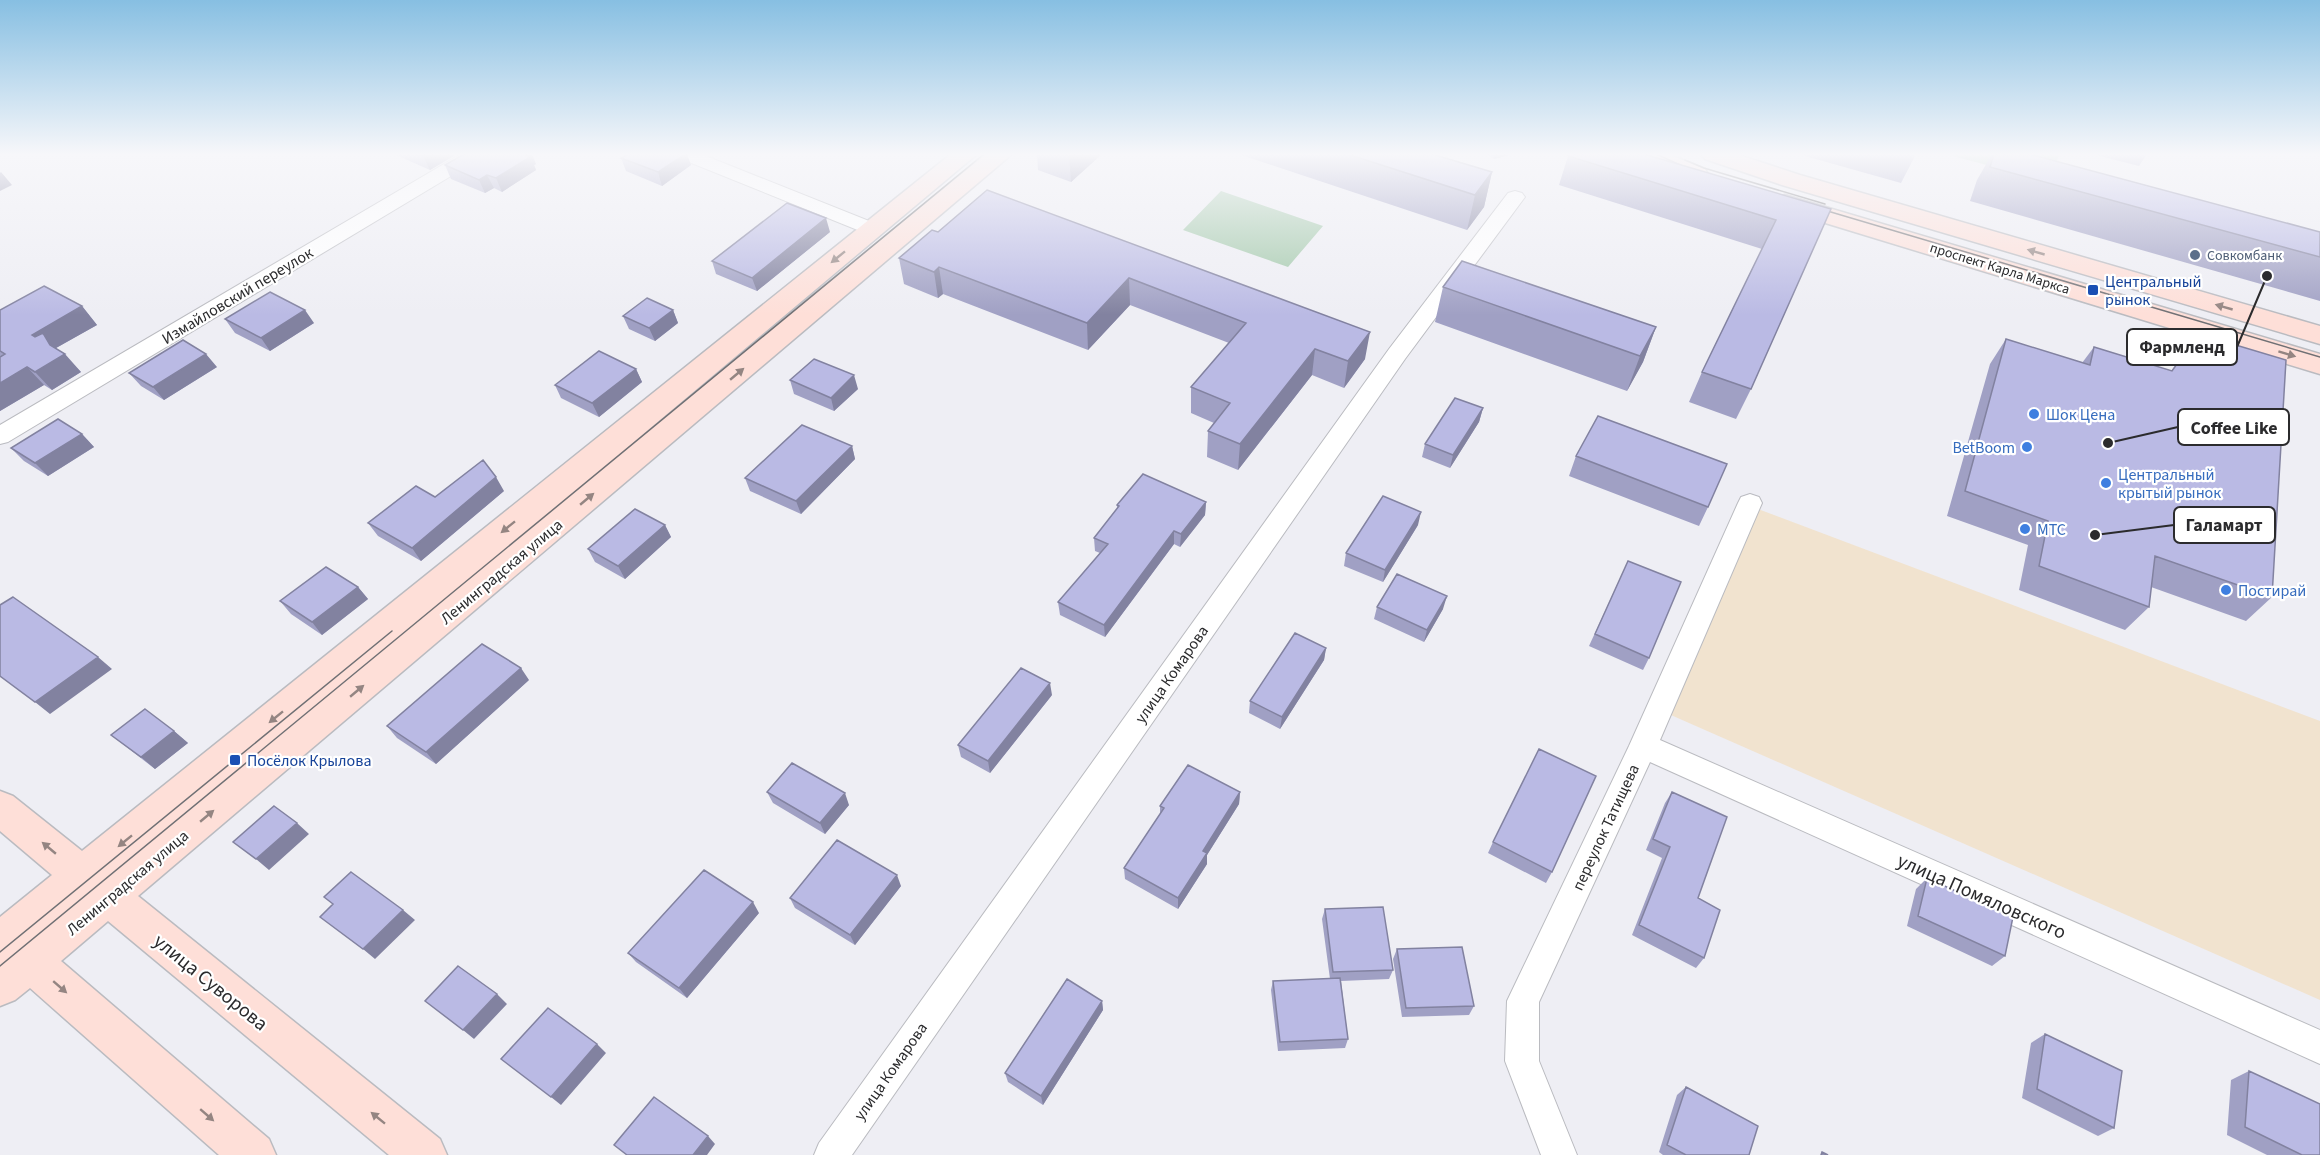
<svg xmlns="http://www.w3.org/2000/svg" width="2320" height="1155" viewBox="0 0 2320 1155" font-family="'Source Sans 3',sans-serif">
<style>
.industrial{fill:#f1e3cf}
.green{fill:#a2c8aa}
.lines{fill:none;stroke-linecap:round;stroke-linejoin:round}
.street-casing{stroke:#babbc0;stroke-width:2}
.secondary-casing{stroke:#babbc0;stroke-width:3}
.street{fill:#fff;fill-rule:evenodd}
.secondary{fill:#fedfd8;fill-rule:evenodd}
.tram{stroke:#707074;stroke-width:1.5}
.wall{fill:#a0a0c4}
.shaded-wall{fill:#8282a0}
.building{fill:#babae4;stroke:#8282a0;stroke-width:1.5}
.oneway{fill:#948582}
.service-dot{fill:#5c6f8a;stroke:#fff;stroke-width:2}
.transit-dot{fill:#1a4fb4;stroke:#fff;stroke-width:2}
.shop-dot{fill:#3f7fe0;stroke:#fff;stroke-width:2}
.labels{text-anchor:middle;stroke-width:4.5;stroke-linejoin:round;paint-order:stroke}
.far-service-label{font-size:14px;fill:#4e5e75;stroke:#fff;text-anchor:start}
.far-street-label{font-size:14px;fill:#2b2b2d;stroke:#fff}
.transit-label{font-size:16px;fill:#164399;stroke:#fff;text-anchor:start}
.street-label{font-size:16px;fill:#2b2b2d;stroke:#fff}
.shop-label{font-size:16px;fill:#366cbe;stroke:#fff;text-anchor:start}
.near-street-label{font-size:20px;fill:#2b2b2d;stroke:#fff}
.leader{fill:none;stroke:#2b2b2d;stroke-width:2}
.callout-dot{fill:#2b2b2d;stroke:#fff;stroke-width:2}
.callout{fill:#fff;stroke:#2b2b2d;stroke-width:2}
.callout-label{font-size:18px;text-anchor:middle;font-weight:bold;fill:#2b2b2d}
</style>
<rect width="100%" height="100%" fill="#eeeef4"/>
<path class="industrial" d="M1750 506 2320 721V1000L1664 712Z"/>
<path class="green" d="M1945 154H2059L2053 175 2043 180Z
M1221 191 1323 226 1288 267 1183 230Z"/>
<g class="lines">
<defs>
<path id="street" d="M461 154H483L481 158 8 442 0 444V425Z
M677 154H701L879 225 882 229 879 233H865L679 158Z
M1515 191 1522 193 1525 197 1405 359 852 1155H814L819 1143 1389 349 1508 193Z
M1750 494 1759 497 1762 503 1660 740 2320 1030V1064L1650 762 1539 1002V1061L1577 1155H1541L1505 1061 1507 1001 1629 746 1738 503 1741 497Z"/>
<path id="secondary" d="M951 154H977L629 446 986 154H1012L138 896 440 1139 447 1155H389L108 921 61 961 269 1139 276 1155H219L30 988 15 1000 0 1006V917L52 875 0 831V791L13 796 82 851Z
M1636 154H1668L1705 169 1708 174 1705 179C1684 184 1658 167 1640 159Z
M1701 154H1736L1800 175 2320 326V344L1782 185 1705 159Z
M1785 195 2320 354V374L1776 208 1772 203 1776 198Z"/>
</defs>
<use href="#street" class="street-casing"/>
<use href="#secondary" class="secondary-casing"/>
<use href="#street" class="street"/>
<use href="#secondary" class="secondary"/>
<path class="tram" d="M1656 154 1691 170
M1685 160 1704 168 1825 204
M1814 207 2320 357
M0 952 392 631
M0 966 984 154"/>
</g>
<path class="wall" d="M395 154H457L430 170 396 155Z
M1037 154H1102L1071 182 1038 170Z
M1238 154H1432L1492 172 1484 207 1467 230Z
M1487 154H1513L1494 159Z
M1798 154H1916L1901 183Z
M1992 154H2029L2320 232V301L1970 201 1977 180Z
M2092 154H2147L2139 166Z
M1568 156 1831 209 1751 389 1736 419 1689 402 1702 372 1762 249 1559 185Z
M621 158 691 165 662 186 626 171Z
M536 164 534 165 536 170 502 192 494 188 485 193 451 179 445 165Z
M987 190 1365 359 1344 388 1312 375 1238 470 1207 457 1208 431 1214 423 1191 413V387L1229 343 1130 305 1088 350 943 294 938 298 904 284 899 258 938 232Z
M830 232 757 291 716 274 712 261Z
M1443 287 1656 327 1643 362 1627 391 1435 322Z
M82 306 97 325 56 348 81 372 52 390 44 385 0 411V310Z
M673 310 678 323 655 341 629 329 623 316Z
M225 319 314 323 270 351 235 333Z
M2199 334 2272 597 2246 621 2151 587 2149 607 2125 630 2019 590 2028 545 1947 516 1990 364 2006 339 2082 363 2094 347 2171 371Z
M217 367 164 400 141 386 129 373Z
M636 369 642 382 599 417 561 398 555 385Z
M790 380 858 389 834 411 794 394Z
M1483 408 1479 422 1450 468 1422 457 1425 444Z
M82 434 94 447 48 476 24 461 11 448Z
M852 446 855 459 801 514 750 491 745 478Z
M1576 456 1708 507 1699 526 1569 476Z
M504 491 421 561 378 536 368 523 435 497Z
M1206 502 1205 515 1180 547 1174 544 1105 637 1060 615 1058 602 1100 553 1095 551 1094 538 1117 509V505Z
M665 525 671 537 625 579 595 562 588 549Z
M1418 525 1383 582 1344 566 1346 553Z
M1628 561 1649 658 1643 670 1589 646Z
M358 587 368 599 322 635 291 614 280 601Z
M1377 607 1443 609 1424 642 1374 619Z
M1326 648 1324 660 1280 729 1249 713 1250 701Z
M529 680 436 764 397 738 387 726Z
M1052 695 990 773 961 757 958 745Z
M174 731 188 743 155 769 111 735Z
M767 792 849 805 825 834 773 803Z
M1240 792 1239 804 1207 855V864L1178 909 1125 879 1124 868 1160 814V806Z
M1672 792 1698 898 1704 958 1696 968 1632 935 1662 858 1646 850 1665 803Z
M1493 842 1552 872 1546 883 1488 853Z
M1927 878 2005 956 1992 966 1907 926 1916 889Z
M901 886 855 945 795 908 790 898Z
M1325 909 1393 970 1389 979 1341 981 1348 1039 1345 1048 1278 1051 1271 990 1273 981 1330 979 1322 919Z
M759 913 687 998 636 962 628 953Z
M1397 949 1474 1006 1469 1015 1402 1017 1393 959Z
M1102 1001 1103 1010 1043 1105 1008 1082 1005 1073Z
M2045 1034 2114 1128 2098 1136 2022 1098 2031 1043Z
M2249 1071 2320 1155H2267L2227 1135 2231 1080Z
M1686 1087 1749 1155H1663L1659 1152 1677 1095Z"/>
<path class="shaded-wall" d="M428 154H457L430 170 423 156Z
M524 154H532L536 164 534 165 536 170 502 192 496 178Z
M685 154H687L691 165 662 186 658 172Z
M1069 154H1102L1071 182Z
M1495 154H1513L1494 159Z
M1 172 12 185 0 191V173Z
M1492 172 1484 207 1467 230 1475 195Z
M487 175 494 188 485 193 479 180Z
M826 218 830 232 757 291 752 278Z
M939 267 943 294 938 298 934 272Z
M1129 278 1130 305 1088 350 1087 323Z
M82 306 97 325 56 348 59 351 65 354 81 372 52 390 35 372 32 335Z
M305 310 314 323 270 351 261 338Z
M673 310 678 323 655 341 649 328Z
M1656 327 1643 362 1627 391 1640 356Z
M1370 332 1365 359 1344 388 1348 361Z
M1315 349 1312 375 1238 470 1240 444Z
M206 354 217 367 164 400 153 387Z
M27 367 44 385 0 411V383Z
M636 369 642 382 599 417 592 403Z
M854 375 858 389 834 411 831 398Z
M1483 408 1479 422 1450 468 1453 455Z
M82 434 94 447 48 476 35 463Z
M852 446 855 459 801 514 796 501Z
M496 477 504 491 421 561 412 548Z
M1206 502 1205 515 1180 547 1181 534Z
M1421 512 1418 525 1383 582 1385 570Z
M665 525 671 537 625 579 618 566Z
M1174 531V544L1105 637 1104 625Z
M358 587 368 599 322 635 312 622Z
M1447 596 1443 609 1424 642 1427 630Z
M1326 648 1324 660 1280 729 1282 717Z
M98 657 112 669 50 714 35 702Z
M521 668 529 680 436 764 426 752Z
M1050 683 1052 695 990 773 988 761Z
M174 731 188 743 155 769 141 757Z
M1240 792 1239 804 1207 855V864L1178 909V898L1203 851Z
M845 793 849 805 825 834 820 823Z
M297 823 309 834 269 870 256 859Z
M897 875 901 886 855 945 850 935Z
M753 902 759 913 687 998 679 988Z
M403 910 415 920 375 959 363 949Z
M497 994 507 1004 474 1039 463 1030Z
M1102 1001 1103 1010 1043 1105 1041 1096Z
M597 1044 606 1053 561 1105 551 1097Z
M708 1136 715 1144 707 1155H693Z"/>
<path class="building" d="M417 154H428L423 156Z
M464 154H525H524L530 157 496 178 487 175 479 180 445 165Z
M628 154H685L658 172 621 158Z
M1347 154H1432L1492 172 1475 195Z
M1570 154H1644L1831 209 1751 389 1702 372 1776 220 1568 156Z
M1994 154H2029L2320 232V257L1990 167Z
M987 190 1370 332 1348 361 1315 349 1240 444 1208 431 1230 403 1191 387 1246 323 1129 278 1087 323 939 267 934 272 899 258 932 230 938 232Z
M787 203 826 218 752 278 712 261Z
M1462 261 1656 327 1640 356 1443 287Z
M44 286 82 306 32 335 35 337 43 333 50 345 65 354 35 372 27 367 0 383V357L5 354 0 351V310Z
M270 292 305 310 261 338 225 319Z
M647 298 673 310 649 328 623 316Z
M2199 334 2286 360 2272 597 2155 556 2149 607 2039 566 2048 521 1965 491 2006 339 2090 365 2094 347 2172 371Z
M183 340 206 354 153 387 129 373Z
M599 351 636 369 592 403 555 385Z
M814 359 854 375 831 398 790 380Z
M1455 398 1483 408 1453 455 1425 444Z
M1598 416 1727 464 1708 507 1576 456Z
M58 419 82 434 35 463 11 448Z
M802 425 852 446 796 501 745 478Z
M483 460 496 477 412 548 368 523 416 486 435 497Z
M1143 474 1206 502 1181 534 1174 531 1104 625 1058 602 1108 544 1094 538 1119 506 1117 505Z
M1383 496 1421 512 1385 570 1346 553Z
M635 509 665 525 618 566 588 549Z
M1628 561 1681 582 1649 658 1595 634Z
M326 567 358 587 312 622 280 601Z
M1397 574 1447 596 1427 630 1377 607Z
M13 597 98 657 35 702 0 676V605Z
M1295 633 1326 648 1282 717 1250 701Z
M482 644 521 668 426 752 387 726Z
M1021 668 1050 683 988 761 958 745Z
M145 709 174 731 141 757 111 735Z
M1539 749 1596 776 1552 872 1493 842Z
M792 763 845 793 820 823 767 792Z
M1188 765 1240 792 1203 851 1207 853 1178 898 1124 868 1164 808 1160 806Z
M1672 792 1727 817 1698 898 1720 910 1704 958 1639 925 1670 847 1653 839Z
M274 806 297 823 256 859 233 842Z
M837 840 897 875 850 935 790 898Z
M704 870 753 902 679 988 628 953Z
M351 872 403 910 363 949 320 917 333 904 324 897Z
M1927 878 2013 917 2005 956 1918 916Z
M1383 907 1393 970 1333 972 1325 909Z
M1462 947 1474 1006 1406 1008 1397 949Z
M458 966 497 994 463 1030 425 1001Z
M1340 978 1348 1039 1280 1042 1273 981Z
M1067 979 1102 1001 1041 1096 1005 1073Z
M548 1008 597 1044 551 1097 501 1059Z
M2045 1034 2122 1071 2114 1128 2037 1089Z
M2249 1071 2320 1104V1155H2302L2245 1127Z
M1686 1087 1758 1126 1749 1155H1686L1667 1145Z
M654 1097 708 1136 693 1155H627L614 1145Z
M1822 1152 1828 1155H1821Z"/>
<defs><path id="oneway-solid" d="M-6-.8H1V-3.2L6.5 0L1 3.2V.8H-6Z" transform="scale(1.5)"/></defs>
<g class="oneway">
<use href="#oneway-solid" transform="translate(2036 252) rotate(-164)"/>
<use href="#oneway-solid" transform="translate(838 257) rotate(141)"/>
<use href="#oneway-solid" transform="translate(2224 307) rotate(-164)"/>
<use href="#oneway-solid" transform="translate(2287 354) rotate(17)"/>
<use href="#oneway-solid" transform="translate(737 374) rotate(-40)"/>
<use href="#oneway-solid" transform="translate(587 499) rotate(-40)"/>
<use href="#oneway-solid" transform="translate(508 527) rotate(141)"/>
<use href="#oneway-solid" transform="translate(357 691) rotate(-40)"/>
<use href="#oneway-solid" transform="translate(276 717) rotate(141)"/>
<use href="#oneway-solid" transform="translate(207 816) rotate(-40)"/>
<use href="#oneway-solid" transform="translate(125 841) rotate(141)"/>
<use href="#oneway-solid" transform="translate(49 848) rotate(-140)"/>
<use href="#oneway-solid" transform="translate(60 987) rotate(41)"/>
<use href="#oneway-solid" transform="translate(207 1115) rotate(41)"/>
<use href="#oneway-solid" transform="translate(378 1118) rotate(-141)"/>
</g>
<linearGradient id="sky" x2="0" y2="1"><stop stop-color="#87bfe2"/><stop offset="0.49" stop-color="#f7f7fa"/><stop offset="1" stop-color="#f7f7fa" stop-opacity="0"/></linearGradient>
<rect width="2320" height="315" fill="url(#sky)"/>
<circle class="service-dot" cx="2195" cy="255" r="6"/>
<g class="transit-dot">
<rect x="2087" y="284" width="12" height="12" rx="3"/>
<rect x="229" y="754" width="12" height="12" rx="3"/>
</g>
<g class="shop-dot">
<circle cx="2034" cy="414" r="6"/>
<circle cx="2027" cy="447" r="6"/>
<circle cx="2106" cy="483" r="6"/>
<circle cx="2025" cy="529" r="6"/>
<circle cx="2226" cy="590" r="6"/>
</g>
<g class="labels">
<g class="far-service-label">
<text x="2207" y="260">Совкомбанк</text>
</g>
<g class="far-street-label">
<text transform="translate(2000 268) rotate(17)" y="5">проспект Карла Маркса</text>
</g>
<g class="transit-label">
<text x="2105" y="287">Центральный<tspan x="2105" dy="18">рынок</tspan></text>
<text x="247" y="766">Посёлок Крылова</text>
</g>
<g class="street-label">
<text transform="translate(237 295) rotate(-31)" y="6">Измайловский переулок</text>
<text transform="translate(501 571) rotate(-40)" y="6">Ленинградская улица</text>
<text transform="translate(1171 674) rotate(-55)" y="6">улица Комарова</text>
<text transform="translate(1605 827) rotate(-65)" y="6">переулок Татищева</text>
<text transform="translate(127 882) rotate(-40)" y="6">Ленинградская улица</text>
<text transform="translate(890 1071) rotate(-55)" y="6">улица Комарова</text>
</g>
<g class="shop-label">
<text x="2046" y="420">Шок Цена</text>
<text x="2015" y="453" text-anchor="end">BetBoom</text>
<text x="2118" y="480">Центральный<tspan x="2118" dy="18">крытый рынок</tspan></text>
<text x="2037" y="535">МТС</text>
<text x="2238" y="596">Постирай</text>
</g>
<g class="near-street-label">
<text transform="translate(1982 896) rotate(24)" y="7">улица Помяловского</text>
<text transform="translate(211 982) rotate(39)" y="7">улица Суворова</text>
</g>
</g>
<path class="leader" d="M2267 276L2237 347M2108 443L2178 427M2095 535L2174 525"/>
<g class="callout-dot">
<circle cx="2267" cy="276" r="6"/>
<circle cx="2108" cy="443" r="6"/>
<circle cx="2095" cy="535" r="6"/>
</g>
<g class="callout">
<rect x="2127" y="329" width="110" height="36" rx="6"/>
<rect x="2178" y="409" width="111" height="36" rx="6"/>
<rect x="2174" y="507" width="101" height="36" rx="6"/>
</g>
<g class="callout-label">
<text x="2182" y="353">Фармленд</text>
<text x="2234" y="434">Coffee Like</text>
<text x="2224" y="531">Галамарт</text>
</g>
</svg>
